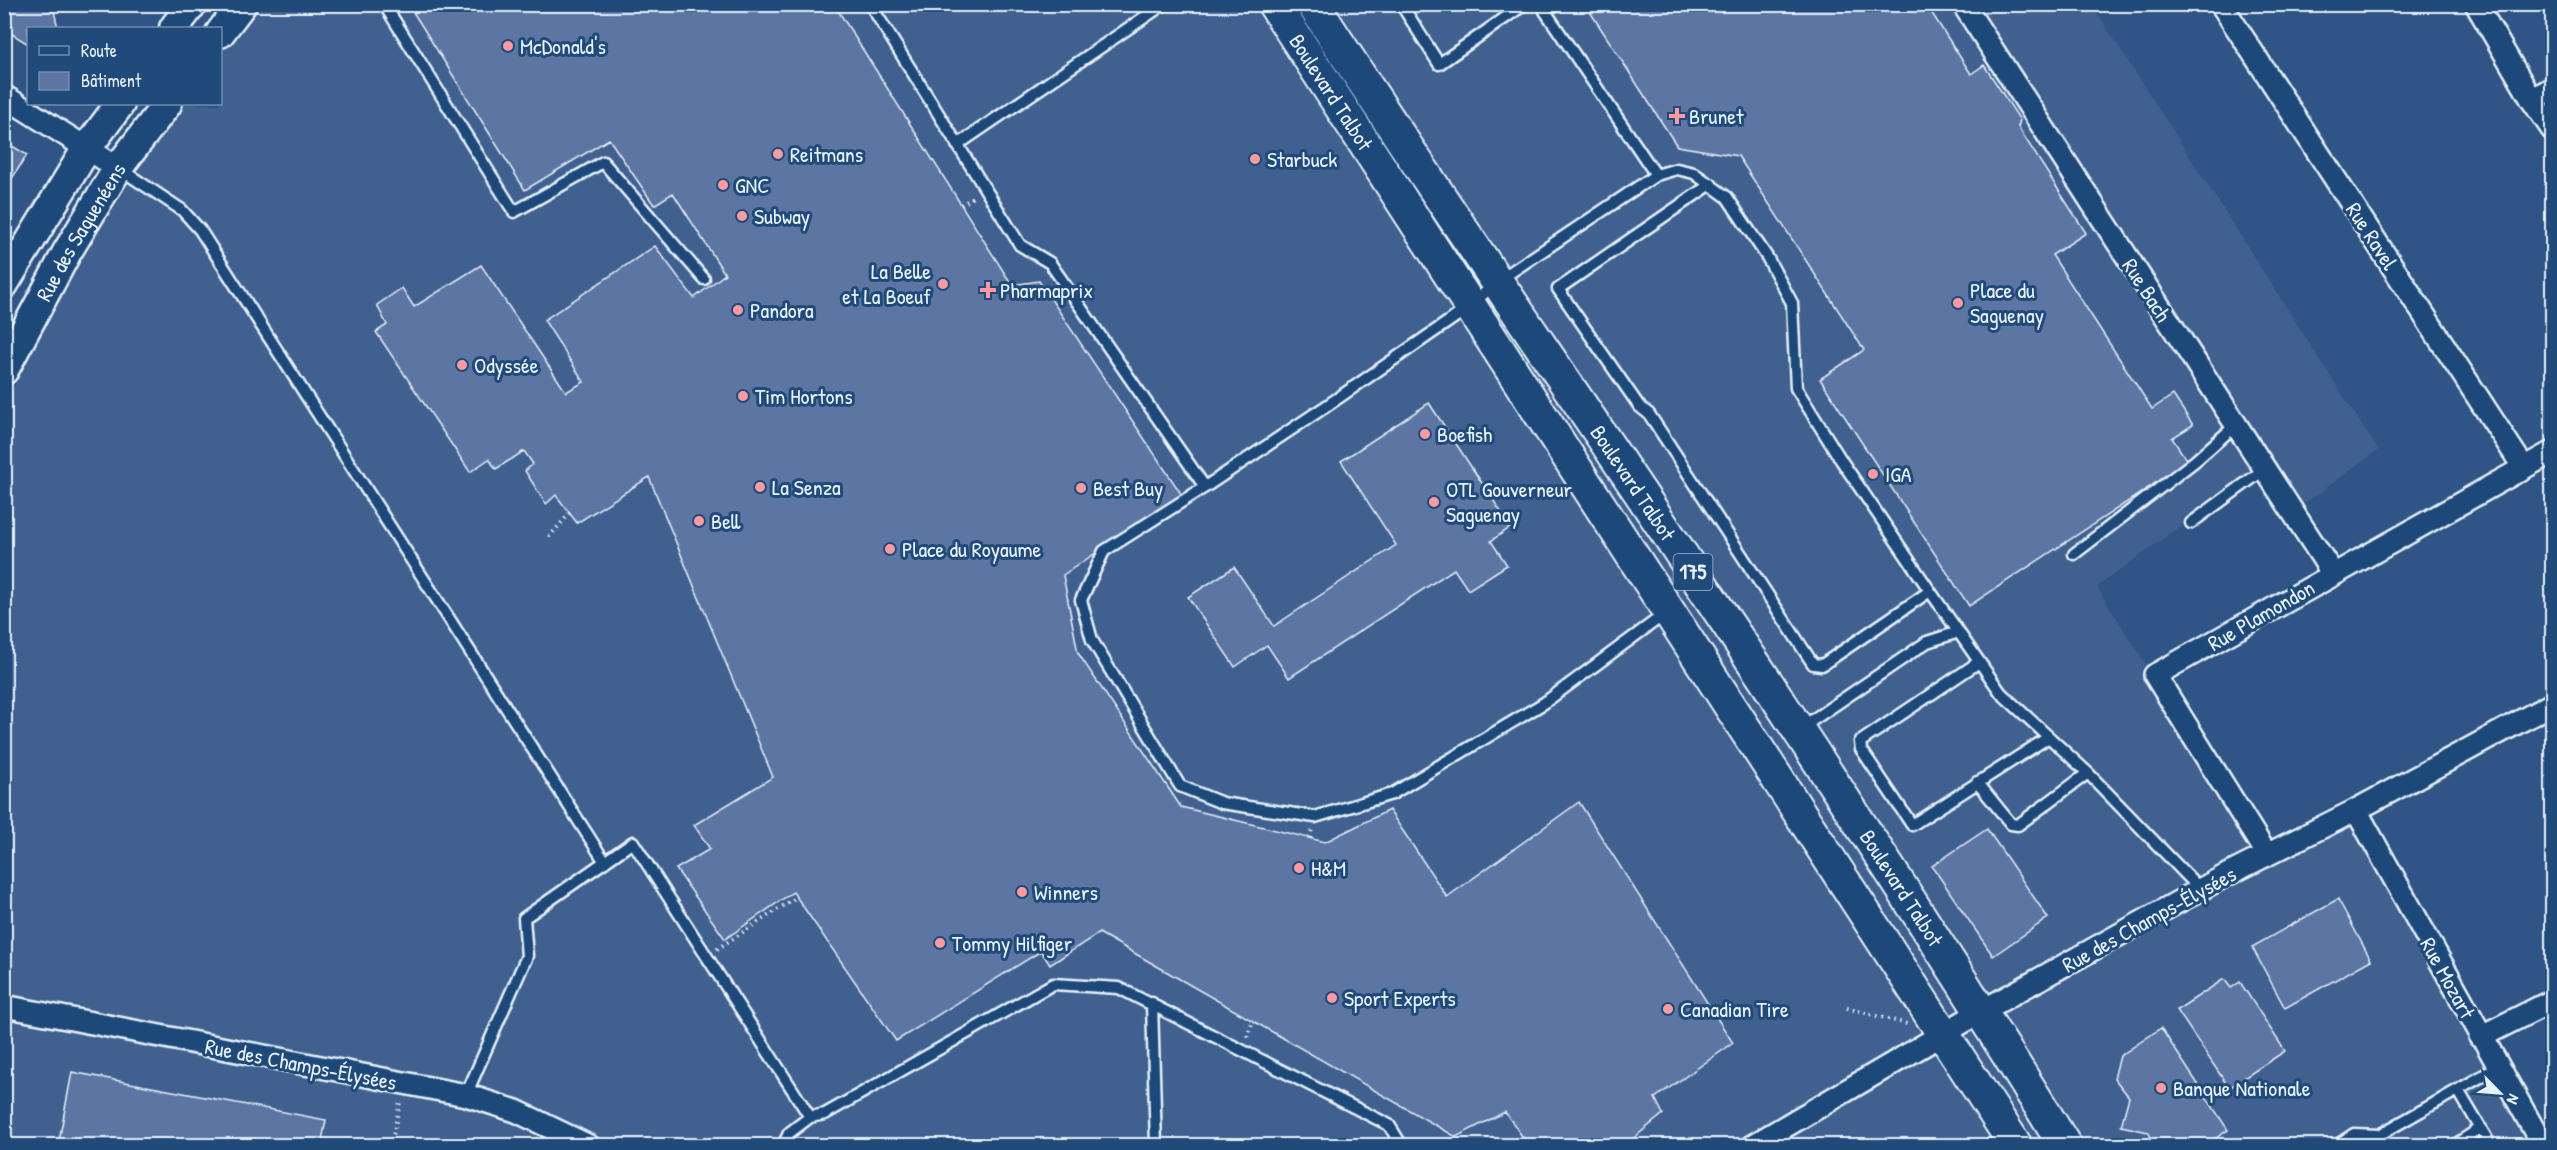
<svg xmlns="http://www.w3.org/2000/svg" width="2557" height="1150" viewBox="0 0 2557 1150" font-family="'Patrick Hand',sans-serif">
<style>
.built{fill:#406190}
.building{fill:#5d75a3;stroke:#e8f1f8;stroke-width:1.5}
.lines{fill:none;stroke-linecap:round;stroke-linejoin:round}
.lane-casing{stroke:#e8f1f8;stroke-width:15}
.street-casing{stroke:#e8f1f8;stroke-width:26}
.secondary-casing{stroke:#e8f1f8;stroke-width:33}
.primary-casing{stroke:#e8f1f8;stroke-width:36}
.path{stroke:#e8f1f8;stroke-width:4;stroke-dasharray:1.5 4.5;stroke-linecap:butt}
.lane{stroke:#1f4a7a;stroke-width:10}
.street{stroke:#1f4a7a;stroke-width:21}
.secondary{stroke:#1f4a7a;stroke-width:28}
.primary{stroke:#1f4a7a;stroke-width:32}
.poi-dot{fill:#ff9aa2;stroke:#1f4a7a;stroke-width:2}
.labels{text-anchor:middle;stroke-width:6;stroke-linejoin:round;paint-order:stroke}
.shield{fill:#1f4a7a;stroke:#acbfd2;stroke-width:1.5}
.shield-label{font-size:21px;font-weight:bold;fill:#e8f1f8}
.poi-label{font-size:22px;fill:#e8f1f8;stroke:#1f4a7a;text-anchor:start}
.street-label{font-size:22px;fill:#e8f1f8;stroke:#1f4a7a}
</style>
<rect width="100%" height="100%" fill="#2f5485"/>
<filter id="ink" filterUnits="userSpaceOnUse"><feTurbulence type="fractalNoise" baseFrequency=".0167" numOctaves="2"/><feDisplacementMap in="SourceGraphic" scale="12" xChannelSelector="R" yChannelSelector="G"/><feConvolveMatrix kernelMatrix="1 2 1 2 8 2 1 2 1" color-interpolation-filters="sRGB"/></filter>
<g filter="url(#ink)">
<path class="built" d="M256 5H2092L2378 450 2293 512 2262 466 2097 587 2267 855 2356 810 2543 1145H5L4 405 72 275 153 144 183 104H220L221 52Z"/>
<path class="building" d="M4 4H43L54 11 58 28H28V44L4 29Z
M408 4H834L1012 285 1039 281 1182 495 1063 575 1078 653 1181 807 1325 842 1389 810 1447 897 1579 802 1733 1043 1655 1098 1663 1114 1624 1146H1597L1593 1142 1588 1146H1529L1505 1112 1456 1137 1099 933 1050 965 1041 951 896 1041 793 892 725 939 676 869 710 849 694 825 773 777 649 477 577 523 556 495 546 504 525 471 533 464 524 451 496 469 489 459 470 472 376 332 387 325 377 305 402 288 414 307 481 265 566 392 584 382 544 320 655 246 694 298 725 274 673 193 654 205 609 139 525 190Z
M1585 4H1926L1971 74 1984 65 2020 120 2018 127 2086 233 2052 255 2152 409 2173 395 2193 425 2172 438 2188 462 1969 606 1820 379 1864 350 1738 156 1677 146Z
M4 141 27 155 11 180 4 176Z
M1429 403 1511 527 1491 541 1507 565 1468 590 1454 569 1289 678 1267 645 1235 667 1188 597 1234 567 1274 626 1396 545 1341 461Z
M1987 829 2048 918 1993 956 1932 866Z
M2338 899 2371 960 2285 1008 2252 947Z
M2224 979 2231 988 2240 982 2285 1051 2229 1088 2177 1010Z
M2161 1028 2228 1130 2204 1146H2156L2148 1132 2121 1126 2129 1097 2114 1078 2120 1056Z
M72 1072 326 1120 321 1146H58Z"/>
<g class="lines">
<defs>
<path id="lane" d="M384 4 514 212 603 162 704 279
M870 4 1020 245 1050 263 1205 487
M1401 4 1439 64 1525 4
M1545 4V11L1656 175
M957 145 1164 4
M120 169 182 210 200 230 605 862
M1711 184 1558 289 1639 406 1649 414 1813 664 1822 665 1930 591
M2191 523 2265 469
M2074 554 2195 461 2236 425
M1666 613 1544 703 1392 794 1315 817 1222 803 1180 786 1092 640 1081 600 1104 551 1205 487 1328 405 1471 306 1496 282 1656 175 1677 169 1694 173 1727 197 1767 257 1792 303 1796 388 1841 460 1930 591 2001 693 2088 773 2201 890
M1979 662 1860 742 1861 749 1912 825 2049 737
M1801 728 1927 642 1959 632
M1977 782 2011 824 2018 825 2088 773
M1152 1003 1156 1146
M2458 1090 2491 1146
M466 1095 527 956 524 918 633 842 810 1117 789 1133 783 1146
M810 1117 825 1114 1053 984 1119 988 1389 1125 1402 1146
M2336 1146 2354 1134 2379 1135 2498 1067
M2453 1146 2481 1128"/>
<path id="street" d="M1963 4 2333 574
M2221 4 2524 468
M2476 4 2532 100 2552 129
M4 96 118 168
M2532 100 2552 88
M2356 810 2543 1146
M2267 855 2155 675 2552 452
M4 1006 466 1095 516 1111 589 1146
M2480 1037 2552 1001
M1752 1146 1982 1011 2223 877 2356 810 2552 704"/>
<g id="secondary">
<path d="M174 28 192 4"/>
<path d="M220 33 242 4"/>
<path d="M4 284 87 148 120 104"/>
<path id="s1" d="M4 370 67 252 118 168 167 104"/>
</g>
<g id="primary">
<path id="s2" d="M1274 4 2016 1146"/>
<path id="s3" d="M1313 4C1438 199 1571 388 1699 581 1824 767 1947 955 2065 1146"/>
</g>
</defs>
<use href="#lane" class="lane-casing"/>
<use href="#street" class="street-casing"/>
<use href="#secondary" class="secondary-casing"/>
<use href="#primary" class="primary-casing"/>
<path class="path" d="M961 205 975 196
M549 537 570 513
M1310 838 1312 829
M717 949 797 897
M1847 1008 1907 1024
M1247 1037 1253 1021
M391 1146 400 1102"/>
<use href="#lane" class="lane"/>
<use href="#street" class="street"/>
<use href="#secondary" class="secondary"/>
<use href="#primary" class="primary"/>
</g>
</g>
<g class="poi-dot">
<circle cx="508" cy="46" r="6"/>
<path d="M1674 107h6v6h6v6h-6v6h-6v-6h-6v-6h6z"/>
<circle cx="778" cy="154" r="6"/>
<circle cx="1255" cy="159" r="6"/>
<circle cx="723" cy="185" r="6"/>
<circle cx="742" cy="216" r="6"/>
<circle cx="943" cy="284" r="6"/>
<path d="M985 281h6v6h6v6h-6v6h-6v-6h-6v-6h6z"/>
<circle cx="1958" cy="303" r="6"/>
<circle cx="738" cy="310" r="6"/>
<circle cx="462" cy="365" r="6"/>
<circle cx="743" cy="396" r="6"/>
<circle cx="1425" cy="434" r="6"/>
<circle cx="1873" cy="474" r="6"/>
<circle cx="760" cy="487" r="6"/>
<circle cx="1081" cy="488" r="6"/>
<circle cx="1434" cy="502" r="6"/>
<circle cx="699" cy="521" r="6"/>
<circle cx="890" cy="549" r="6"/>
<circle cx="1299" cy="868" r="6"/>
<circle cx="1022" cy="892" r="6"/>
<circle cx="940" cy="943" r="6"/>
<circle cx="1332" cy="998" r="6"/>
<circle cx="1668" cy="1009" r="6"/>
<circle cx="2161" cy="1088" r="6"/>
</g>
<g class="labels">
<rect class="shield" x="1673.5" y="554" width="39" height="36" rx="4.5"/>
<g class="shield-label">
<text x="1693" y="579">175</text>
</g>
<g class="poi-label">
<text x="520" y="54">McDonald's</text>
<text x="1689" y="124">Brunet</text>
<text x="790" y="162">Reitmans</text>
<text x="1267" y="167">Starbuck</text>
<text x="735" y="193">GNC</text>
<text x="754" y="224">Subway</text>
<text x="931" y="279" text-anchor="end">La Belle<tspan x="931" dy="25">et La Boeuf</tspan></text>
<text x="1000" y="298">Pharmaprix</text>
<text x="1970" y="298">Place du<tspan x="1970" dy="25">Saguenay</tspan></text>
<text x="750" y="318">Pandora</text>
<text x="474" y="373">Odyssée</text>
<text x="755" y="404">Tim Hortons</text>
<text x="1437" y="442">Boefish</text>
<text x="1885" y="482">IGA</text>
<text x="772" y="495">La Senza</text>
<text x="1093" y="496">Best Buy</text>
<text x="1446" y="497">OTL Gouverneur<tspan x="1446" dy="25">Saguenay</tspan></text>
<text x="711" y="529">Bell</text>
<text x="902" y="557">Place du Royaume</text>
<text x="1311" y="876">H&amp;M</text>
<text x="1034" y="900">Winners</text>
<text x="952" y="951">Tommy Hilfiger</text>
<text x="1344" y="1006">Sport Experts</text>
<text x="1680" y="1017">Canadian Tire</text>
<text x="2173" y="1096">Banque Nationale</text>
</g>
<g class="street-label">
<text dy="8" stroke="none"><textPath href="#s2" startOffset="105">Boulevard Talbot</textPath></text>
<text dy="8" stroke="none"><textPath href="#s1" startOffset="158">Rue des Saguenéens</textPath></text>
<text transform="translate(2372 236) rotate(57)" y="8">Rue Ravel</text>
<text transform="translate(2147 290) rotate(57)" y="8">Rue Bach</text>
<text dy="8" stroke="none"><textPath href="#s3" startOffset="576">Boulevard Talbot</textPath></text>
<text transform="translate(2261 615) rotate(-30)" y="8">Rue Plamondon</text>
<text dy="8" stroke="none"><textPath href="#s3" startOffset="1062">Boulevard Talbot</textPath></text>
<text transform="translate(2149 919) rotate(-29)" y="8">Rue des Champs-Élysées</text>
<text transform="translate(2448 978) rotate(61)" y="8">Rue Mozart</text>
<text transform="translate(301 1064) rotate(11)" y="8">Rue des Champs-Élysées</text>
</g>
</g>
<rect width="2557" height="1150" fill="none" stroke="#1f4a7a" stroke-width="24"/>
<rect x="12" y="12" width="2533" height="1126" fill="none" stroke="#e8f1f8" stroke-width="2" filter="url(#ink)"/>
<rect x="27" y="27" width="195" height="78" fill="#1f4a7a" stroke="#6f8dac" stroke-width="1.5"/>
<rect x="39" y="46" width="30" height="9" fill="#1f4a7a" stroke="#6f8dac" stroke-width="1.5"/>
<text x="81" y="57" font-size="18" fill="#e8f1f8">Route</text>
<rect x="39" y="72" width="30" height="18" fill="#5d75a3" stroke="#6f8dac" stroke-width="1.5"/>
<text x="81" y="87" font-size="18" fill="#e8f1f8">Bâtiment</text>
<g transform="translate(2500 1093) rotate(115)" stroke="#1f4a7a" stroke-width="4.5" paint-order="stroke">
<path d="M0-4.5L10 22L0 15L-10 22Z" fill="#e8f1f8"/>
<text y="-9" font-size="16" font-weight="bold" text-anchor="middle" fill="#e8f1f8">N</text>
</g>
</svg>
